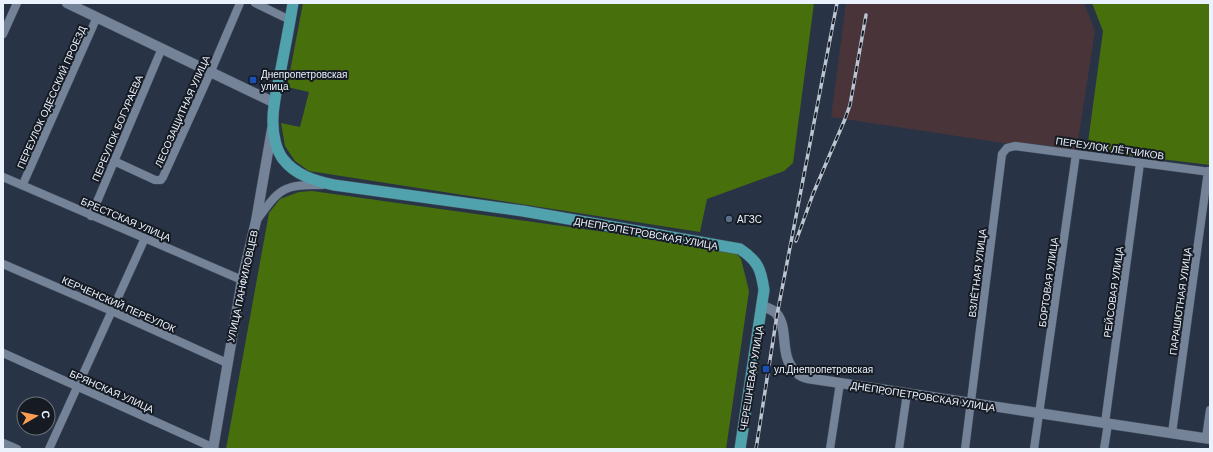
<svg xmlns="http://www.w3.org/2000/svg" width="1213" height="452" viewBox="0 0 1213 452" font-family="'DM Sans',sans-serif">
<style>
.commercial{fill:#493439}
.forest{fill:#47700d}
.lines{fill:none;stroke-linecap:round;stroke-linejoin:round}
.minor-casing{stroke:#444f5e;stroke-width:9}
.tertiary-casing{stroke:#444f5e;stroke-width:11}
.primary-casing{stroke:#444f5e;stroke-width:12}
.minor{stroke:#758398;stroke-width:8}
.tertiary{stroke:#758398;stroke-width:10}
.primary{stroke:#50a2ac;stroke-width:11}
.rail-casing{stroke:#bbc4d1;stroke-width:3.5}
.rail{stroke:#161b23;stroke-width:2;stroke-dasharray:6;stroke-linecap:butt}
.transit-dot{fill:#1a4fb4;stroke:#161b23;stroke-width:1.5}
.service-dot{fill:#5c6f8a;stroke:#161b23;stroke-width:1.5}
.labels{text-anchor:middle;stroke-width:4;stroke-linejoin:round;paint-order:stroke}
.poi-label{font-size:10px;fill:#eaf2fe;stroke:#161b23;text-anchor:start}
.street-label{font-size:10px;fill:#eaf2fe;stroke:#161b23}
</style>
<rect width="100%" height="100%" fill="#283446"/>
<path class="commercial" d="M846 3H1084L1095 31 1076 154 831 117Z"/>
<path class="forest" d="M303 3H814L793 163 784 171 707 199 700 232 309 171 295 161 285 146 281 123 300 127 309 92 287 87Z
M1092 3H1210V165L1087 150 1103 31Z
M312 191 734 250 741 259 749 291 726 449H226L269 213 280 199 299 192Z"/>
<g class="lines">
<defs>
<path id="minor" d="M255 3 290 20
M3 34 17 3
M114 161 155 180H161L163 177 211 71 240 3
M3 177 242 280
M23 184 97 17
M91 216 162 48
M257 220C279 189 283 184 322 185
M3 264 112 311 227 363
M3 353 214 448
M1105 423 1140 163
M1172 433 1208 171
M1206 438 1210 410
M3 443 17 449
M49 449 145 238
M830 449 840 383
M899 449 907 393
M965 449 1002 154 1007 148 1015 146 1210 172
M1034 449 1076 154
M1104 449 1108 424"/>
<path id="tertiary" d="M67 3 275 103
M762 306C767 308 772 309 776 313 790 329 778 356 796 372 799 375 803 377 807 378L1210 439
M213 449 242 280 256 221 272 129"/>
<path id="primary" d="M293 3C289 28 284 53 279 79 276 93 272 109 273 124 273 135 276 150 283 159 295 175 315 181 334 185L523 211 740 249C758 261 761 269 764 290L740 449"/>
</defs>
<use href="#minor" class="minor-casing"/>
<use href="#tertiary" class="tertiary-casing"/>
<use href="#primary" class="primary-casing"/>
<use href="#minor" class="minor"/>
<use href="#tertiary" class="tertiary"/>
<use href="#primary" class="primary"/>
<defs>
<path id="rail" d="M796 241 813 194 845 119 850 105 866 15
M756 449 777 315 837 3"/>
</defs>
<use href="#rail" class="rail-casing"/>
<use href="#rail" class="rail"/>
</g>
<g class="transit-dot">
<rect x="249" y="76" width="8" height="8" rx="2"/>
<rect x="762" y="365" width="8" height="8" rx="2"/>
</g>
<circle class="service-dot" cx="729" cy="219" r="4"/>
<g class="labels">
<g class="poi-label">
<text x="261" y="78">Днепропетровская<tspan x="261" dy="12">улица</tspan></text>
<text x="737" y="223">АГЗС</text>
<text x="774" y="373">ул.Днепропетровская</text>
</g>
<g class="street-label">
<text transform="translate(51 97) rotate(-66)" y="4">ПЕРЕУЛОК ОДЕССКИЙ ПРОЕЗД</text>
<text transform="translate(182 111) rotate(-66)" y="4">ЛЕСОЗАЩИТНАЯ УЛИЦА</text>
<text transform="translate(117 128) rotate(-67)" y="4">ПЕРЕУЛОК БОГУРАЕВА</text>
<text transform="translate(1110 148) rotate(8)" y="4">ПЕРЕУЛОК ЛЁТЧИКОВ</text>
<text transform="translate(126 219) rotate(23)" y="4">БРЕСТСКАЯ УЛИЦА</text>
<text transform="translate(646 233) rotate(10)" y="4">ДНЕПРОПЕТРОВСКАЯ УЛИЦА</text>
<text transform="translate(977 273) rotate(-83)" y="4">ВЗЛЁТНАЯ УЛИЦА</text>
<text transform="translate(1048 282) rotate(-82)" y="4">БОРТОВАЯ УЛИЦА</text>
<text transform="translate(242 286) rotate(-78)" y="4">УЛИЦА ПАНФИЛОВЦЕВ</text>
<text transform="translate(1113 292) rotate(-82)" y="4">РЕЙСОВАЯ УЛИЦА</text>
<text transform="translate(1180 301) rotate(-82)" y="4">ПАРАШЮТНАЯ УЛИЦА</text>
<text transform="translate(119 304) rotate(24)" y="4">КЕРЧЕНСКИЙ ПЕРЕУЛОК</text>
<text transform="translate(751 378) rotate(-81)" y="4">ЧЕРЕШНЕВАЯ УЛИЦА</text>
<text transform="translate(112 391) rotate(24)" y="4">БРЯНСКАЯ УЛИЦА</text>
<text transform="translate(923 396) rotate(9)" y="4">ДНЕПРОПЕТРОВСКАЯ УЛИЦА</text>
</g>
</g>
<rect width="1213" height="452" fill="none" stroke="#eaf2fe" stroke-width="8"/>
<g transform="translate(36 416) rotate(81)"><circle r="19" fill="#161b23" stroke="#6b717b"/>
<path d="M0-3L7 15L0 10L-7 15Z" fill="#fc9d53"/>
<text y="-6" font-size="11" font-weight="bold" text-anchor="middle" fill="#eaf2fe">С</text>
</g>
</svg>
